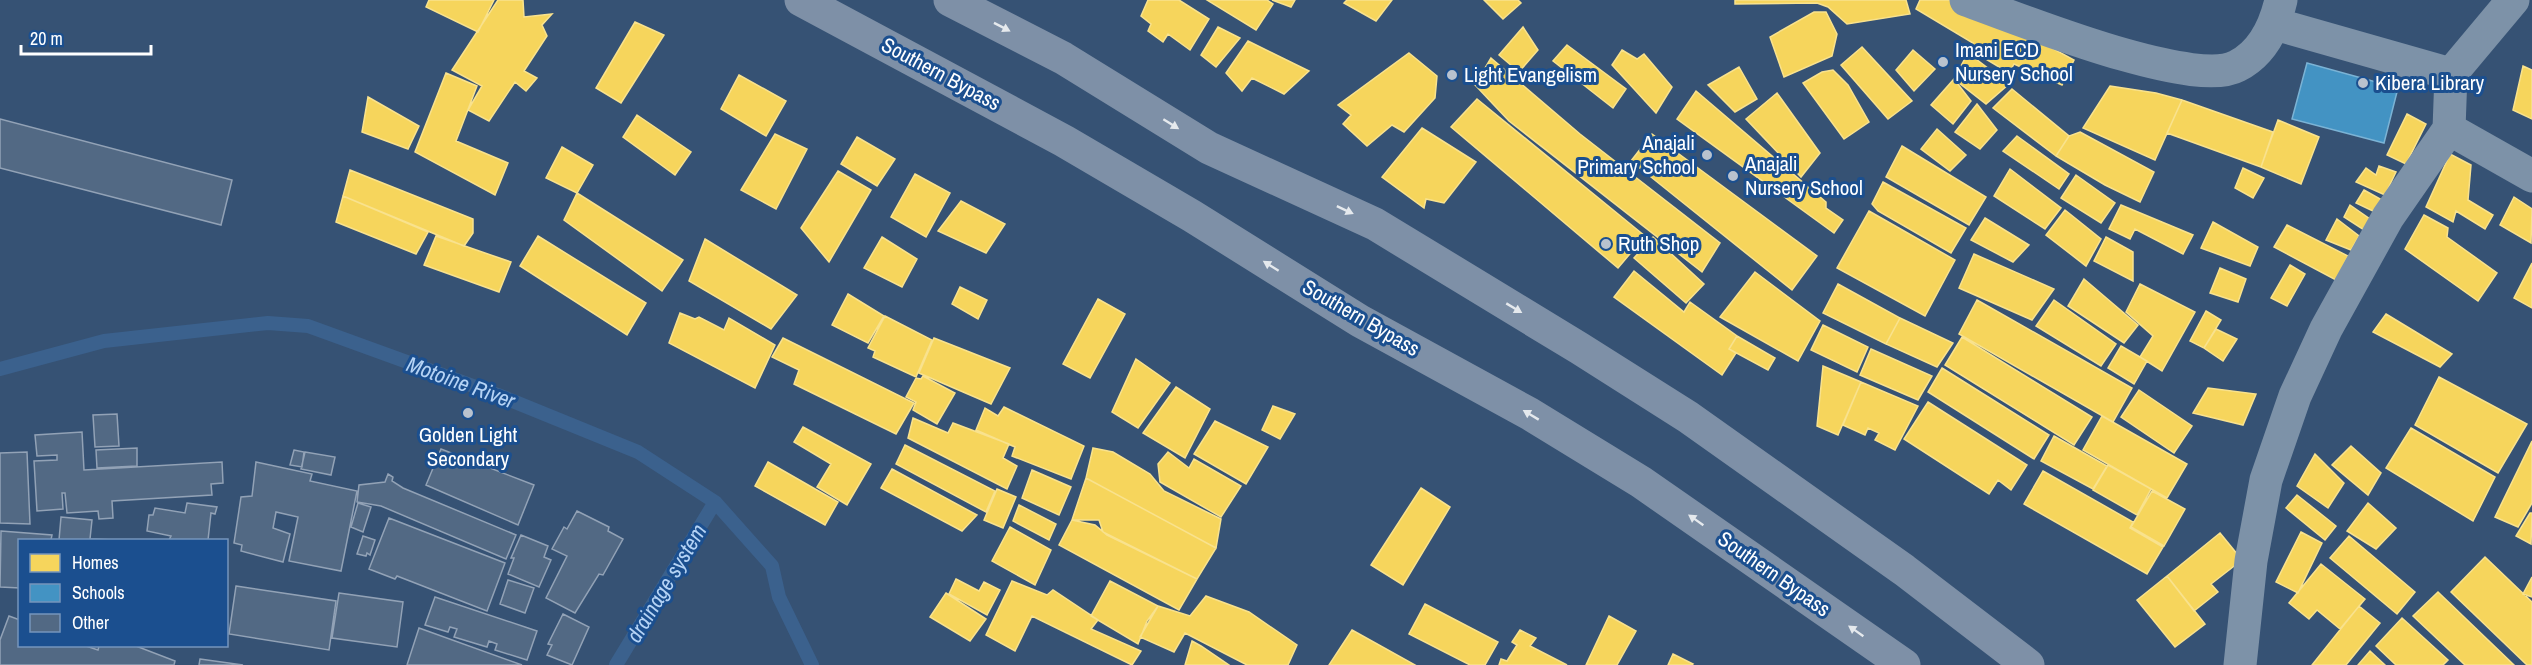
<svg xmlns="http://www.w3.org/2000/svg" width="2532" height="665" viewBox="0 0 2532 665" font-family="'Archivo Narrow',sans-serif">
<style>
.homes{fill:#f6d55c;stroke:#f9e28d;stroke-width:1.5}
.schools{fill:#4393c3;stroke:#7bb3d5;stroke-width:1.5}
.lines{fill:none;stroke-linecap:round;stroke-linejoin:round}
.stream{stroke:#3b618d;stroke-width:14}
.building{fill:#526984;stroke:#92a2b6;stroke-width:1.5}
.minor{stroke:#7d92a8;stroke-width:33}
.trunk{stroke:#7e90a7;stroke-width:33}
.oneway{fill:#e5e9ed}
.poi-dot{fill:#b9c2ce;stroke:#1b4f8f;stroke-width:2}
.labels{text-anchor:middle;stroke-width:6;stroke-linejoin:round;paint-order:stroke}
.poi-label{font-size:21px;fill:#fff;stroke:#1b4f8f;text-anchor:start}
.street-label{font-size:21px;fill:#fff;stroke:#1b4f8f}
.water-label{font-size:22px;font-style:italic;fill:#b5d3f5;stroke:#1b4f8f}
</style>
<rect width="100%" height="100%" fill="#365274"/>
<path class="homes" d="M429 0H494L478 32 426 7Z
M498 0H523L524 17 552 14 542 25 547 36 524 71 537 78 526 91 515 82 489 121 468 110 482 86 452 70Z
M1148 0H1179L1209 19 1190 50 1168 34 1163 42 1148 31 1151 24 1141 16Z
M1207 0H1267L1273 4 1256 30Z
M1272 0H1295L1291 7Z
M1347 0H1392L1376 21 1344 3Z
M1484 0H1518L1521 3 1503 19Z
M1735 0H1906L1910 14 1847 24 1828 7 1817 3 1735 4Z
M1920 0H1964L2074 60 2062 85 2014 64 2009 73 1969 49 1973 43 1916 9Z
M1814 12H1826L1837 34 1832 56 1784 77 1770 37Z
M635 22 664 35 621 103 596 88Z
M1218 27 1240 38 1216 67 1201 55Z
M1523 27 1538 50 1519 72 1499 55Z
M1248 41 1309 71 1284 94 1252 78 1242 91 1226 73Z
M1567 45 1626 89 1613 108 1553 61Z
M1862 47 1912 101 1888 119 1841 65Z
M1622 50 1637 59 1644 54 1672 87 1656 113 1612 65Z
M1913 50 1935 69 1914 91 1896 70Z
M1409 53 1437 76 1435 98 1404 132 1392 125 1367 146 1343 124 1351 115 1338 105Z
M1968 53 2009 84 1986 104 1954 79Z
M1491 58 1580 134 1720 243 1702 272 1509 121 1475 85Z
M2523 66 2532 70V119L2513 110Z
M1739 67 1757 99 1735 112 1708 85Z
M1833 70 1848 85 1869 122 1844 139 1803 83 1822 72Z
M446 73 477 86 456 141 508 163 495 195 415 152Z
M739 75 786 101 766 136 721 109Z
M1954 79 1971 101 1953 124 1931 105Z
M2110 86 2156 93 2182 100 2155 160 2083 128Z
M2012 89 2069 136 2056 156 1993 108Z
M1696 91 1826 202V208L1843 220 1834 233 1677 119Z
M1777 93 1820 153 1801 177 1746 119Z
M368 97 419 126 408 149 362 132Z
M1477 99 1645 236 1618 268 1451 127Z
M2182 100 2273 132 2261 167 2167 133Z
M1977 104 1997 130 1980 149 1955 132Z
M2407 114 2426 124 2406 164 2387 155Z
M637 115 691 152 675 175 623 137Z
M2278 120 2319 137 2301 184 2261 167Z
M1422 128 1476 162 1444 203 1426 199 1424 208 1382 177Z
M1937 129 1966 155 1950 171 1921 149Z
M2080 132 2154 172 2140 202 2105 185 2056 156 2069 136Z
M775 134 807 149 776 209 741 190Z
M1652 134 1817 256 1792 290 1631 161Z
M2017 136 2069 174 2059 189 2003 151Z
M857 137 895 159 877 186 841 164Z
M1902 146 1986 197 1969 225 1886 177Z
M562 147 593 165 577 193 546 178Z
M2450 154 2471 165 2468 200 2493 215 2485 229 2456 211 2453 222 2426 207Z
M2379 166 2396 172 2385 195 2356 182 2366 168 2376 175Z
M2243 168 2264 178 2253 198 2235 188Z
M2010 169 2061 208 2045 229 1994 196Z
M350 170 473 219V233L464 246 343 196Z
M838 171 871 190 829 262 801 228Z
M915 174 950 193 926 237 891 217Z
M2076 175 2115 203 2101 223 2061 198Z
M1883 182 1966 228 1951 253 1878 211 1872 204Z
M2364 190 2382 200 2375 212 2356 203Z
M577 193 683 260 662 291 564 220Z
M343 196 428 232 416 254 336 222Z
M2514 197 2532 209 2531 243 2500 225Z
M961 201 1005 224 986 253 938 231Z
M2121 205 2193 235 2183 254 2135 229 2130 239 2109 229Z
M2350 205 2370 219 2364 230 2344 217Z
M2065 210 2101 239 2086 266 2046 235Z
M1869 211 1955 260 1925 316 1837 268Z
M2424 215 2448 228 2447 237 2497 273 2478 301 2405 249Z
M1985 218 2029 245 2013 262 1971 240Z
M2337 219 2359 236 2351 250 2326 240Z
M2213 222 2258 247 2250 266 2201 248Z
M2287 225 2348 256 2336 280 2274 247Z
M436 236 511 262 499 292 424 265Z
M538 236 646 303 627 335 520 266Z
M882 237 917 259 902 287 864 268Z
M1653 237 1704 284 1686 303 1634 258Z
M2106 237 2133 252V281L2094 261Z
M705 239 797 295 771 329 689 281Z
M1974 254 2054 289 2032 320 1959 288Z
M2532 263V308L2514 298Z
M2290 265 2305 274 2287 306 2271 298Z
M2220 268 2246 279 2238 302 2210 293Z
M1634 271 1684 312 1690 302 1737 336 1729 349 1736 353 1722 375 1614 297Z
M1755 272 1820 321 1798 361 1720 317Z
M2084 279 2138 325 2124 343 2068 306Z
M1838 284 1900 318 1886 344 1823 313Z
M2140 284 2195 312 2162 371 2140 357 2153 336 2126 312Z
M960 287 987 300 978 319 952 304Z
M848 294 884 316 868 343 832 325Z
M1098 299 1125 314 1090 378 1063 364Z
M1977 300 2132 388 2113 422 1959 334Z
M2054 300 2116 344 2101 366 2036 326Z
M2206 311 2221 320 2204 348 2190 341Z
M680 313 695 319 699 317 724 330 729 318 775 345 755 388 669 343Z
M2386 314 2452 354 2440 367 2373 332Z
M885 316 932 340 916 377 873 357 875 351 868 348Z
M1900 318 1953 343 1937 367 1886 344Z
M1823 325 1868 347 1857 372 1811 350Z
M2216 329 2237 339 2223 361 2204 348Z
M1737 336 1775 358 1768 370 1729 349Z
M1962 337 2092 417 2074 445 1945 365Z
M783 338 914 403 896 434 794 384 799 370 772 357Z
M934 338 1010 368 991 404 919 373Z
M2121 346 2147 361 2134 384 2108 368Z
M1871 349 1932 376 1918 400 1860 375Z
M1136 359 1170 383 1138 428 1112 412Z
M1823 366 1861 382 1838 435 1817 426Z
M1942 368 2049 435 2034 459 1928 392Z
M923 376 955 393 937 424 913 410 916 402 906 397 916 378 921 379Z
M2439 377 2527 424 2498 473 2415 425Z
M1861 382 1918 406 1895 450 1875 440 1879 433 1868 428 1865 435 1843 425Z
M1176 387 1210 409 1185 458 1143 433Z
M2208 388 2256 394 2243 425 2193 413Z
M2139 390 2192 426 2174 453 2121 417Z
M1928 402 2027 465 2011 490 1998 480 1989 494 1904 439Z
M1273 406 1295 414 1280 439 1262 430Z
M1004 407 1084 446 1071 479 1012 456 1015 447 976 430 985 408 998 416Z
M2102 416 2187 464 2167 498 2083 450Z
M913 418 948 433 953 423 1009 444 1003 458 1017 466 1007 489 908 438Z
M1215 421 1268 447 1246 484 1194 454Z
M803 427 871 464 847 505 817 487 831 464 794 442Z
M2411 428 2495 477 2473 521 2386 468Z
M2054 436 2107 466 2093 489 2041 461Z
M2532 441V503L2518 527 2495 517Z
M905 445 995 491 986 512 896 464Z
M2351 446 2381 473 2368 495 2332 465Z
M1093 448 1113 452 1150 474 1164 491 1221 519 1216 548 1086 478Z
M1168 452 1189 468 1194 459 1241 486 1221 517 1160 482 1158 464Z
M2315 454 2344 483 2328 508 2297 486Z
M768 462 838 502 825 525 755 486Z
M2108 465 2151 489 2137 515 2093 490Z
M892 469 977 515 962 531 881 488Z
M1032 470 1071 487 1059 515 1022 498Z
M2043 471 2133 522 2130 528 2163 547 2147 574 2024 504Z
M1086 478 1216 548 1197 579 1103 532 1099 520H1072Z
M1421 488 1450 507 1403 585 1371 565Z
M997 489 1016 497 1003 528 984 520Z
M2152 491 2185 509 2164 546 2131 527Z
M2297 495 2336 526 2325 540 2286 508Z
M2368 503 2396 528 2376 549 2347 531Z
M1019 505 1056 524 1049 540 1013 521Z
M2530 513H2532L2531 544 2516 536Z
M1072 520 1095 525 1107 535 1197 579 1179 610 1059 545Z
M1010 527 1051 550 1035 585 992 561Z
M2301 532 2322 543 2298 593 2276 582Z
M2220 533 2242 560 2211 584 2218 592 2194 611 2167 576Z
M2349 536 2415 592 2397 614 2330 558Z
M2485 557 2532 602V665H2527L2451 592Z
M2321 564 2365 599 2340 629 2317 610 2309 619 2289 603Z
M2167 576 2205 624 2175 647 2137 600Z
M2532 577V597L2523 594Z
M956 579 979 591 984 582 1000 590 987 615 949 594Z
M1012 581 1047 595 1053 590 1098 620 1091 629 1141 651 1132 665 1032 616 1015 651 986 635Z
M1110 581 1158 606 1147 621 1138 644 1091 616Z
M2438 592 2514 665H2465L2413 616Z
M946 593 986 619 970 641 930 617Z
M1206 596 1249 612 1297 645 1288 665H1247L1185 633 1174 652 1140 637 1158 606 1190 616Z
M1425 604 1498 642 1485 665H1470L1409 634Z
M2359 606 2380 623 2346 665H2312Z
M1609 616 1636 631 1617 665H1586Z
M2402 618 2448 660 2443 665H2396L2376 646Z
M1352 630 1415 665H1329Z
M1520 630 1536 638 1530 646 1567 665H1499L1501 659 1507 661 1517 645 1512 642Z
M1192 641 1201 646 1229 665H1185Z
M2370 651 2385 665H2358Z
M1673 654 1693 664 1692 665H1668Z"/>
<path class="schools" d="M2307 63 2398 88 2384 143 2292 119Z"/>
<g class="lines">
<path class="stream" d="M0 369 104 341 268 323 308 326 498 395 638 452 715 502 772 566 779 597 812 665
M616 665 715 502"/>
</g>
<path class="building" d="M0 119 232 180 221 225 0 168Z
M117 414 119 446 95 447 93 415Z
M82 432 84 470 222 462 223 483 211 484 212 495 112 501 113 518 99 519 98 511 67 513 65 493H62L63 509 37 511 34 461 57 460V455L37 456 35 435Z
M137 448V466L97 468 96 450Z
M441 449 534 485 518 525 426 485Z
M294 450 304 452 302 467 290 465Z
M27 452 30 524 0 523V453Z
M305 452 335 457 331 475 301 469Z
M256 462 312 474 310 481 357 491 341 571 289 561 298 517 276 512 273 528 290 534 283 562 241 551 242 545 234 543 241 497 252 496Z
M388 474 393 477 392 481 403 488 516 535 506 559 381 506 357 502 359 485 385 482Z
M187 503 217 507 215 514 211 513 208 540H169L171 536 147 531 149 515H153L155 508 185 513Z
M358 503 371 507 363 532 351 527Z
M577 511 609 527 608 531 623 539 603 575 599 574 575 613 546 598 567 556 552 549 564 527 567 529Z
M61 517 92 520 90 539 115 540H59Z
M389 518 505 563 487 611 397 576 395 579 369 569Z
M1 531 52 535 51 540H20V588L0 587Z
M521 535 548 546 544 557 551 560 539 587 508 574 514 558H511Z
M363 536 375 540 370 555 367 553 366 556 357 554Z
M508 580 534 588 525 613 500 604Z
M236 586 336 601 329 650 229 634Z
M339 593 403 602 397 647 332 638Z
M435 597 537 631 527 660 495 650 497 644 489 641 487 647 454 637 457 629 450 627 448 632 425 625Z
M563 614 589 627 572 665 547 655 552 645 548 644Z
M9 616 20 620V646H86L98 650 99 646H136L175 661 174 665H0V640Z
M419 628 522 665H407Z
M200 659 243 665H199Z"/>
<g class="lines">
<path class="minor" d="M1966 0C2016 18 2193 90 2237 66 2263 53 2275 26 2281 0
M2275 24 2451 74
M2449 129 2532 176
M2240 665 2251 561 2266 480 2295 396 2326 329 2388 217 2449 129 2451 74 2513 0"/>
<path class="trunk" d="M801 0 1064 141 1192 216 1360 321 1530 414 1641 482 1904 665
M950 0 1063 58 1209 148 1375 224 1579 348 1688 417 1904 570 2028 665"/>
</g>
<defs><path id="oneway-solid" d="M-6-.8H1V-3.2L6.5 0L1 3.2V.8H-6Z" transform="scale(1.5)"/></defs>
<g class="oneway">
<use href="#oneway-solid" transform="translate(1002 27) rotate(27)"/>
<use href="#oneway-solid" transform="translate(1171 124) rotate(32)"/>
<use href="#oneway-solid" transform="translate(1345 210) rotate(25)"/>
<use href="#oneway-solid" transform="translate(1271 266) rotate(-148)"/>
<use href="#oneway-solid" transform="translate(1514 308) rotate(31)"/>
<use href="#oneway-solid" transform="translate(1531 415) rotate(-149)"/>
<use href="#oneway-solid" transform="translate(1696 520) rotate(-145)"/>
<use href="#oneway-solid" transform="translate(1856 631) rotate(-145)"/>
</g>
<g class="poi-dot">
<circle cx="1943" cy="62" r="6"/>
<circle cx="1452" cy="75" r="6"/>
<circle cx="2363" cy="83" r="6"/>
<circle cx="1707" cy="155" r="6"/>
<circle cx="1733" cy="176" r="6"/>
<circle cx="1606" cy="244" r="6"/>
<circle cx="468" cy="413" r="6"/>
</g>
<g class="labels">
<g class="poi-label">
<text x="1955" y="57">Imani ECD<tspan x="1955" dy="24">Nursery School</tspan></text>
<text x="1464" y="82">Light Evangelism</text>
<text x="2375" y="90">Kibera Library</text>
<text x="1695" y="150" text-anchor="end">Anajali<tspan x="1695" dy="24">Primary School</tspan></text>
<text x="1745" y="171">Anajali<tspan x="1745" dy="24">Nursery School</tspan></text>
<text x="1618" y="251">Ruth Shop</text>
<text x="468" y="442" text-anchor="middle">Golden Light<tspan x="468" dy="24">Secondary</tspan></text>
</g>
<g class="street-label">
<text transform="translate(941 74) rotate(28)" y="7">Southern Bypass</text>
<text transform="translate(1361 318) rotate(30)" y="7">Southern Bypass</text>
<text transform="translate(1774 574) rotate(35)" y="7">Southern Bypass</text>
</g>
<g class="water-label">
<text transform="translate(461 382) rotate(20)" y="8">Motoine River</text>
<text transform="translate(666 583) rotate(-59)" y="8">drainage system</text>
</g>
</g>
<rect x="18" y="539" width="210" height="108" fill="#1b4f8f" stroke="#7695bc" stroke-width="1.5"/>
<rect x="30" y="554" width="30" height="18" fill="#f6d55c" stroke="#7695bc" stroke-width="1.5"/>
<text x="72" y="569" font-size="18" fill="#ffffff">Homes</text>
<rect x="30" y="584" width="30" height="18" fill="#4393c3" stroke="#7695bc" stroke-width="1.5"/>
<text x="72" y="599" font-size="18" fill="#ffffff">Schools</text>
<rect x="30" y="614" width="30" height="18" fill="#526984" stroke="#7695bc" stroke-width="1.5"/>
<text x="72" y="629" font-size="18" fill="#ffffff">Other</text>
<path d="M21 45v9h130v-9" fill="none" stroke="#ffffff" stroke-width="3"/>
<text x="30" y="45" font-size="18" fill="#ffffff" stroke="#1b4f8f" stroke-width="4.5" paint-order="stroke">20 m</text>
</svg>
